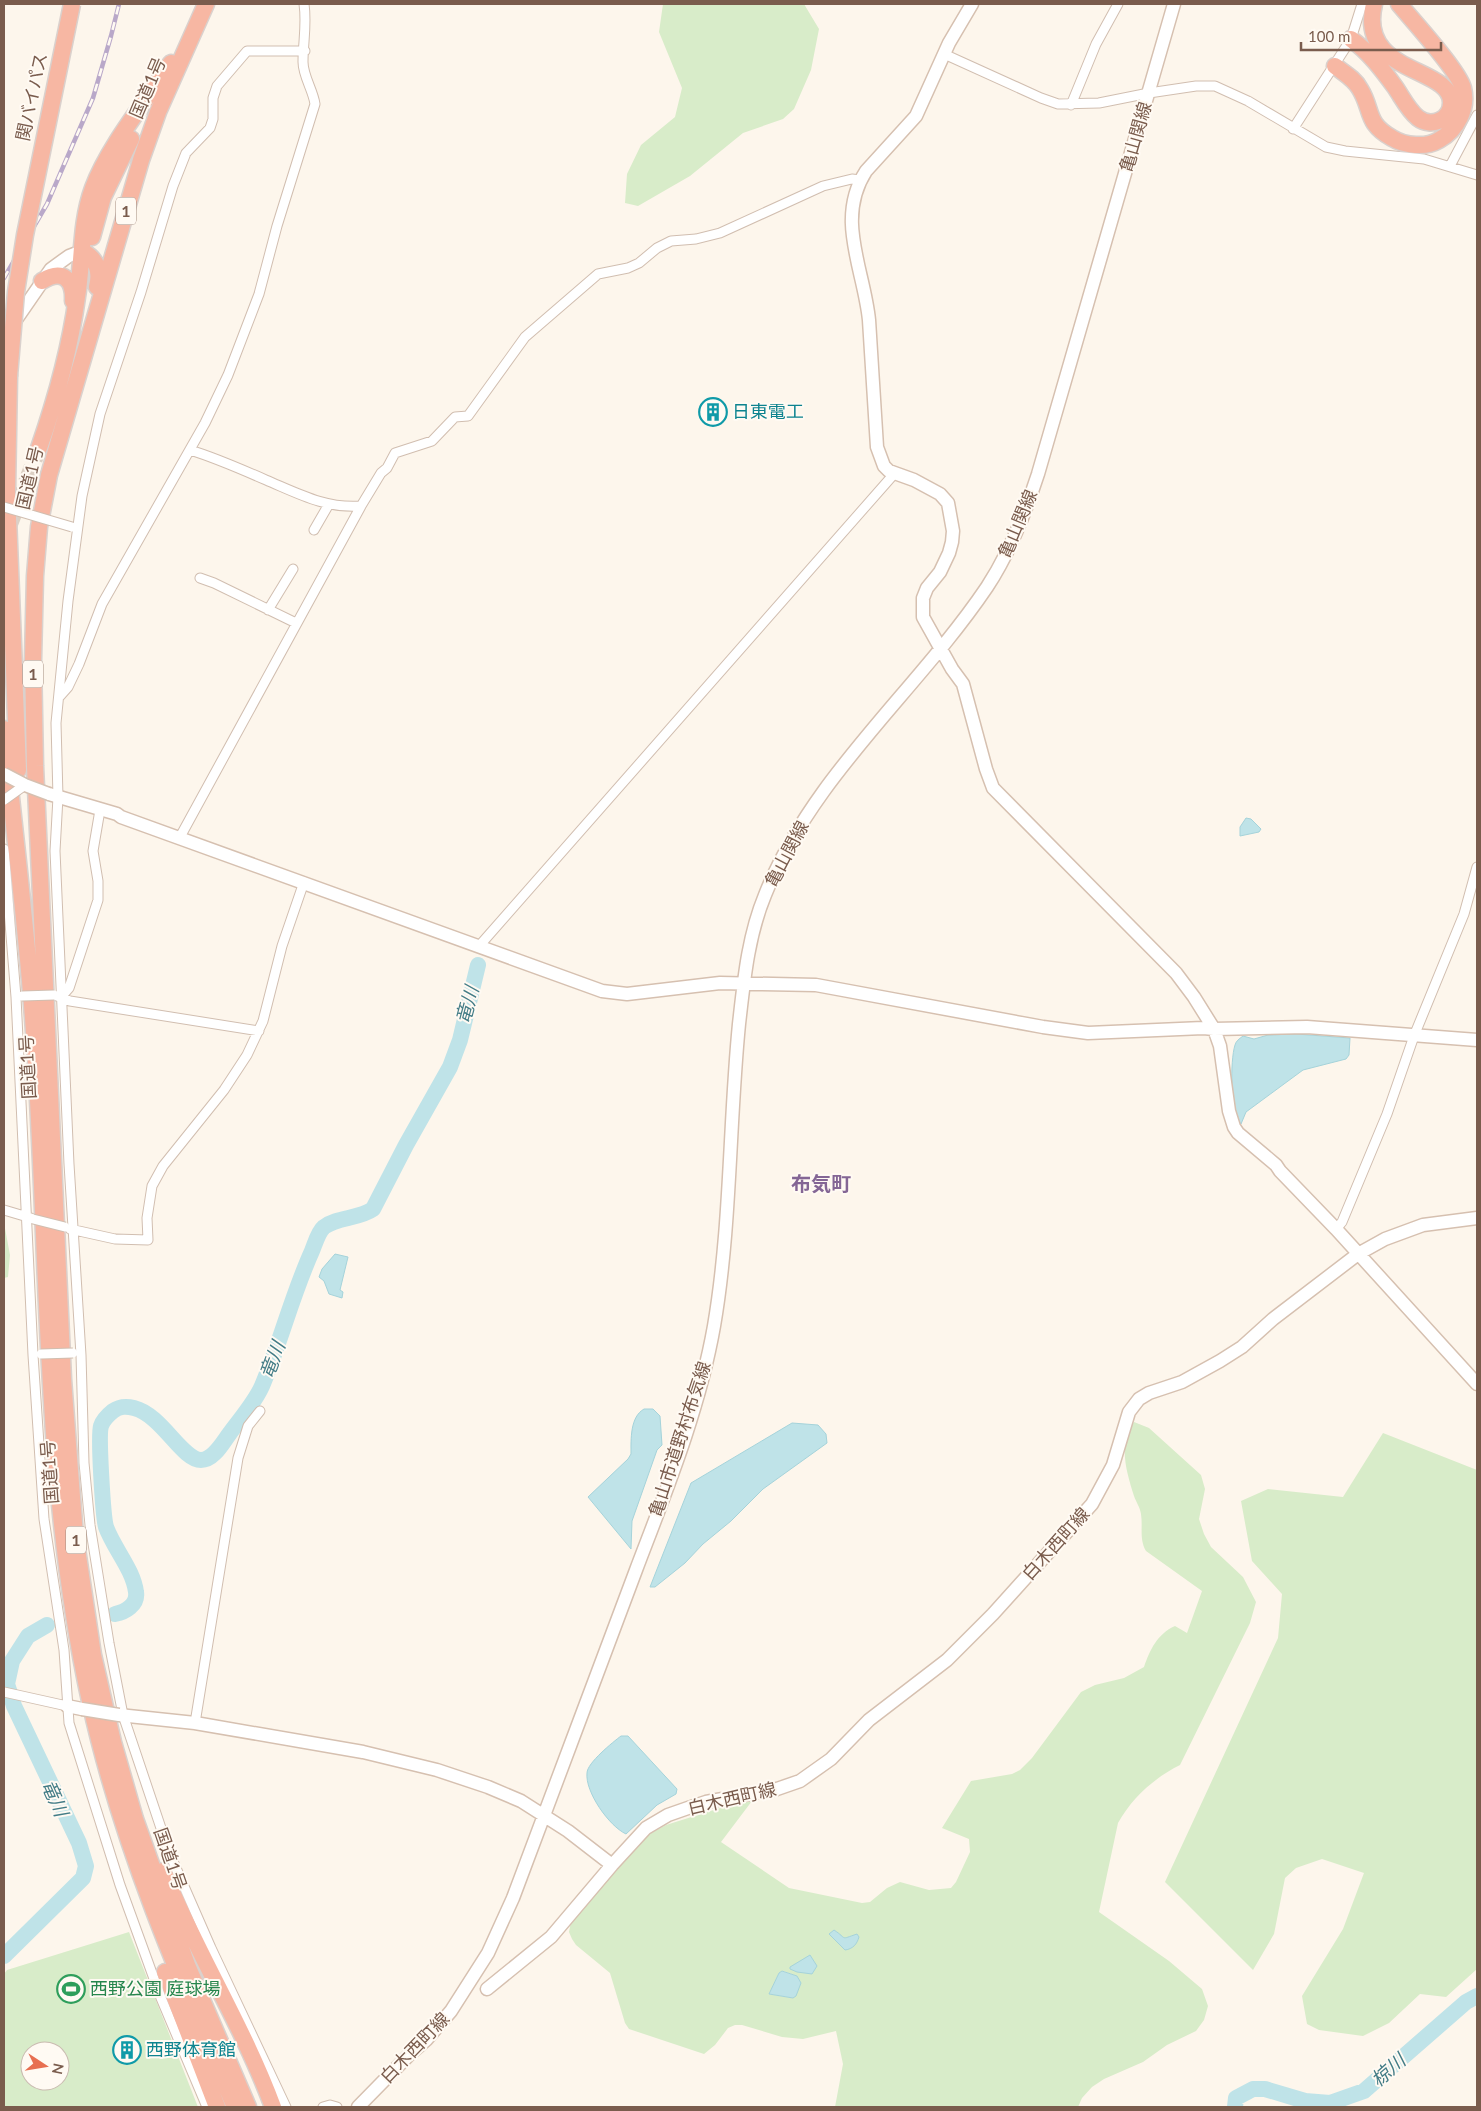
<svg xmlns="http://www.w3.org/2000/svg" width="1481" height="2111" viewBox="0 0 1481 2111" font-family="Lato,'Noto Sans JP',sans-serif">
<style>
.green{fill:#d8ecc9;fill-rule:evenodd}
.water{fill:#bfe3e8;stroke:#a5d3da}
.lines{fill:none;stroke-linecap:round;stroke-linejoin:round}
.river{stroke:#bfe3e8;stroke-width:16}
.highway-tunnel{stroke:#dcd0c4;stroke-width:16;stroke-dasharray:16 8;stroke-linecap:butt}
.street-casing{stroke:#d1beb0;stroke-width:11}
.secondary-casing{stroke:#d6c0b0;stroke-width:15}
.highway-casing{stroke:#dad1cd;stroke-width:19}
.street{stroke:#fff;stroke-width:9}
.secondary{stroke:#fff;stroke-width:12}
.highway{stroke:#f7b7a3;stroke-width:16}
.rail-casing{stroke:#b9a8c9;stroke-width:4.5}
.rail{stroke:#fffaf3;stroke-width:2.5;stroke-dasharray:8;stroke-linecap:butt}
.street-bridge-casing{stroke:#d1beb0;stroke-width:11;stroke-linecap:butt}
.secondary-bridge-casing{stroke:#d6c0b0;stroke-width:15;stroke-linecap:butt}
.highway-bridge-casing{stroke:#dad1cd;stroke-width:19;stroke-linecap:butt}
.street-bridge{stroke:#fff;stroke-width:9}
.secondary-bridge{stroke:#fff;stroke-width:12}
.highway-bridge{stroke:#f7b7a3;stroke-width:16}
.labels{text-anchor:middle;stroke-width:4;stroke-linejoin:round;paint-order:stroke}
.shield{fill:#fffaf3;stroke:#a28b7f;stroke-width:1}
.shield-label{font-size:16px;font-weight:bold;fill:#7a5c4d}
.street-label{font-size:18px;fill:#7a5c4d;stroke:#fffaf3}
.culture-label{font-size:18px;fill:#0d838f;stroke:#fffaf3;text-anchor:start}
.leisure-label{font-size:18px;fill:#27864d;stroke:#fffaf3;text-anchor:start}
.water-label{font-size:19px;font-style:italic;fill:#437c86;stroke:#fffaf3}
.quarter-label{font-size:20px;font-weight:bold;fill:#846695;stroke:#fffaf3}
</style>
<rect width="100%" height="100%" fill="#fdf6ec"/>
<path class="green" d="M663 4H804L819 29 811 70 794 109 783 119 743 133 690 176 638 206 625 203 627 174 641 145 675 117 682 88 659 32Z
M4 1223 10 1255 8 1277 4 1278Z
M1134 1422 1149 1428 1201 1475 1205 1489 1199 1519 1204 1534 1211 1547 1243 1577 1256 1602 1250 1623 1180 1765C1154 1778 1132 1798 1118 1823L1099 1912 1169 1961 1202 1989 1208 2006 1204 2020 1196 2031 1167 2045 1143 2062 1104 2079 1092 2087 1082 2098 1078 2107H835L843 2064 836 2031 803 2039 782 2037 742 2025H735L728 2028 715 2045 704 2054 629 2029 625 2023 610 1973 576 1945 572 1939 569 1932 572 1916 646 1836 666 1825 755 1797 721 1842 789 1888 862 1903 870 1902 887 1888 900 1882 929 1890 951 1888 956 1882 970 1852 969 1839 942 1828 971 1781 1012 1774 1020 1770 1032 1758 1081 1692 1095 1685 1124 1678 1144 1667C1150 1650 1157 1634 1175 1626L1187 1633 1202 1591 1146 1551C1139 1539 1143 1527 1141 1514 1140 1507 1136 1502 1134 1496 1126 1470 1118 1445 1134 1422ZM783 1971 797 1976 793 1998 769 1994 779 1973Z
M1383 1433 1477 1470V1969L1446 1997 1420 1994 1389 2023 1363 2036 1319 2030 1307 2024 1302 1996 1343 1929 1364 1873 1322 1859 1296 1868 1285 1878 1274 1934 1253 1970 1165 1882 1278 1638 1282 1594 1252 1561 1241 1501 1268 1489 1343 1497Z
M129 1932 198 2107H4V1974L7 1970ZM30 2051H60V2081H30Z"/>
<path class="water" d="M1246 818 1251 819 1261 829 1259 832 1240 836V827Z
M1296 1034 1350 1038 1349 1055 1346 1059 1303 1070 1246 1112 1241 1124C1230 1112 1230 1061 1235 1045 1236 1041 1239 1039 1243 1036L1254 1039 1268 1035Z
M335 1254 348 1257 340 1290 343 1292 342 1298 329 1294 324 1281 319 1277 322 1269Z
M644 1409H653L660 1416 662 1445 657 1450 632 1521 631 1549 588 1497 628 1459 631 1454C631 1439 630 1417 644 1409Z
M792 1423 818 1425 826 1434 827 1443 763 1489 731 1521 703 1544 685 1563 655 1587H650L691 1483Z
M621 1736H628L677 1789 676 1794 657 1805 626 1834C609 1826 585 1792 587 1773 587 1763 613 1742 621 1736Z
M834 1930C848 1939 839 1940 857 1934L859 1937C857 1944 853 1949 845 1950L829 1934Z
M810 1955 817 1966 812 1974 797 1972 790 1969V1967Z
M782 1971 797 1976 801 1983 796 1996 793 1998 769 1994 779 1973Z"/>
<g class="lines">
<path class="river" d="M115 1614C125 1612 138 1605 136 1592 133 1569 114 1549 106 1527 103 1517 98 1435 101 1426 103 1420 108 1415 113 1411 120 1406 126 1406 134 1408 162 1415 182 1460 201 1460 214 1460 223 1442 230 1433 241 1418 255 1402 262 1386 281 1341 292 1295 312 1251 315 1244 318 1232 324 1227 337 1217 359 1219 373 1209L406 1145 450 1067 460 1040 478 965
M4 1956 83 1878 86 1866 79 1843 14 1706 7 1684 12 1661 28 1636 47 1625
M1235 2107 1236 2098 1253 2089H1265L1305 2101 1330 2103 1364 2091 1466 2002 1477 1996"/>
<path class="highway-tunnel" d="M9 527 39 448"/>
<defs>
<path id="street" d="M944 54 1041 98 1058 104 1099 103 1149 93 1196 86H1215L1248 101 1326 147 1345 151 1424 159 1477 175
M1071 105 1096 44 1118 4
M1293 129 1351 39 1362 4
M1450 166 1477 115
M190 450C216 458 241 469 266 480 297 493 326 509 361 506
M314 530 329 504
M200 578 214 583 296 623
M268 610 293 569
M60 696 68 687 79 664 102 604 205 423 228 375 259 294 277 226 315 104C313 90 303 76 303 62 303 42 307 24 304 4
M180 837 361 506 381 473 387 468 395 453 432 441 455 417 468 416 525 337 598 274 628 268 639 263 657 248 671 241 696 239 720 233 823 186 852 179 860 180
M4 849 16 997 33 1355 44 1519 64 1650 69 1723 120 1885 161 1998 207 2107
M480 945 894 474
M57 996 70 1001 259 1031
M61 997 69 988 98 900V881L93 851 100 810
M4 1210 31 1218
M70 1229 115 1239 148 1240 147 1218 152 1186 163 1166 224 1090 247 1055 263 1021 282 946 304 882
M1336 1229 1342 1222 1387 1114 1414 1036 1464 914 1477 867
M4 1692 67 1706
M195 1723 238 1458 248 1426 260 1411
M286 2107 211 1948 169 1852 123 1715 109 1643 90 1525 84 1463 81 1355 69 1164 55 851 58 797 56 723 68 601 82 496 100 414 141 292 173 186 186 153 210 128 213 119V98L217 86 247 51H305
M323 2107 330 2105 337 2107"/>
<path id="secondary" d="M972 4 949 43 916 116 866 171C835 219 864 269 869 320 872 362 874 405 877 447L884 466 889 471 914 480 940 494 948 503 953 531 952 542 949 553 940 572 927 588 923 598V617L952 669 963 684 986 769 993 788 1176 973 1194 997 1214 1029 1220 1046 1229 1111 1234 1127 1238 1133 1276 1165 1280 1171 1336 1229 1477 1384
M4 337 51 269 69 256 82 251
M49 794 117 814 121 817 602 991 627 994 720 983 816 985 1043 1027 1088 1033 1203 1028 1214 1029 1307 1027 1477 1040
M67 1706 82 1709
M119 1715 195 1723 363 1752 437 1770 488 1787 521 1801 568 1831 612 1865
M487 1989 551 1937 612 1865 646 1828 668 1815 688 1808 706 1802 777 1789 800 1781 831 1759 869 1720 947 1660 993 1614 1092 1504 1113 1465 1129 1412 1139 1399 1149 1393 1182 1382 1220 1361 1242 1347 1273 1319 1358 1254 1385 1239 1423 1225 1477 1218
M358 2107 408 2056 426 2040 451 2011 488 1953 513 1898C554 1789 595 1679 636 1570 666 1491 699 1411 714 1326 731 1227 729 1125 739 1024 744 980 748 936 765 895 812 776 916 692 987 587 1010 552 1025 514 1038 474L1174 4"/>
<path id="highway" d="M206 4 158 112 141 160 49 475 39 527 35 576 33 660 35 766 63 1379 75 1536 93 1655 113 1742 135 1819 187 1965 248 2107
M1351 39C1369 52 1382 69 1395 87 1402 97 1408 110 1418 118 1431 128 1451 120 1451 103 1452 66 1357 75 1374 4
M1335 66C1344 73 1355 79 1360 89 1373 110 1365 123 1392 138 1405 146 1426 148 1439 140 1457 130 1468 109 1463 88 1458 70 1413 21 1399 4
M92 237 103 197 131 139
M82 251C97 259 101 271 97 287
M42 281C63 268 74 280 73 301
M9 376 7 492 18 770
M39 448C56 399 70 349 77 297 83 262 80 223 93 188 108 147 146 101 171 63
M4 729C13 825 26 921 33 1018 50 1246 41 1477 90 1701 121 1843 178 1975 235 2107
M163 1871C196 1952 243 2026 273 2107
M165 1972 217 2107"/>
</defs>
<use href="#street" class="street-casing"/>
<use href="#secondary" class="secondary-casing"/>
<use href="#highway" class="highway-casing"/>
<use href="#street" class="street"/>
<use href="#secondary" class="secondary"/>
<use href="#highway" class="highway"/>
<defs>
<path id="rail" d="M4 278 47 204 93 98 111 36 119 4"/>
</defs>
<use href="#rail" class="rail-casing"/>
<use href="#rail" class="rail"/>
<defs>
<path id="street-bridge" d="M4 507 72 527
M4 800 25 785
M22 996 54 995
M33 1219 65 1227
M41 1354 73 1353"/>
<path id="secondary-bridge" d="M4 774 25 785 49 794
M82 1709 119 1715"/>
<path id="highway-bridge" d="M9 376 16 292 25 235 72 4"/>
</defs>
<use href="#street-bridge" class="street-bridge-casing"/>
<use href="#secondary-bridge" class="secondary-bridge-casing"/>
<use href="#highway-bridge" class="highway-bridge-casing"/>
<use href="#street-bridge" class="street-bridge"/>
<use href="#secondary-bridge" class="secondary-bridge"/>
<use href="#highway-bridge" class="highway-bridge"/>
</g>
<defs>
<symbol id="building-ring" viewBox="-11 -11 22 22"><circle r="9.5" fill="#fffaf3" stroke="#0f9aa8" stroke-width="1.5"/><path d="M-4-6H4V6H1V3H-1V6H-4ZM-2.5-4.3h1.7v1.8h-1.7ZM.8-4.3h1.7v1.8H.8ZM-2.5-1h1.7V.8h-1.7ZM.8-1h1.7V.8H.8Z" fill="#0f9aa8"/></symbol>
<symbol id="stadium-ring" viewBox="-11 -11 22 22"><circle r="9.5" fill="#fffaf3" stroke="#2e9e5b" stroke-width="1.5"/><path d="M0-5a6.5 5 0 1 0 0 10a6.5 5 0 1 0 0-10ZM-3.5-1.8h7v3.6h-7Z" fill="#2e9e5b"/></symbol>
</defs>
<g fill-rule="evenodd">
<use href="#building-ring" x="697" y="396" width="32" height="32"/>
<use href="#stadium-ring" x="55" y="1973" width="32" height="32"/>
<use href="#building-ring" x="111" y="2034" width="32" height="32"/>
</g>
<g class="labels">
<g class="shield">
<rect x="116" y="197.5" width="20" height="27" rx="4"/>
<rect x="23" y="660.5" width="20" height="27" rx="4"/>
<rect x="66" y="1526.5" width="20" height="27" rx="4"/>
</g>
<g class="shield-label">
<text x="126" y="217">1</text>
<text x="33" y="680">1</text>
<text x="76" y="1546">1</text>
</g>
<g class="street-label">
<text transform="translate(148 88) rotate(-67)" y="6">国道1号</text>
<text transform="translate(32 97) rotate(-78)" y="6">関バイパス</text>
<text transform="translate(1136 137) rotate(-74)" y="6">亀山関線</text>
<text transform="translate(30 478) rotate(-77)" y="6">国道1号</text>
<text transform="translate(1018 524) rotate(-67)" y="6">亀山関線</text>
<text transform="translate(787 854) rotate(-62)" y="6">亀山関線</text>
<text transform="translate(28 1067) rotate(-93)" y="6">国道1号</text>
<text transform="translate(680 1439) rotate(-72)" y="6">亀山市道野村布気線</text>
<text transform="translate(50 1472) rotate(-94)" y="6">国道1号</text>
<text transform="translate(1056 1544) rotate(-48)" y="6">白木西町線</text>
<text transform="translate(732 1799) rotate(-13)" y="6">白木西町線</text>
<text transform="translate(170 1859) rotate(71)" y="6">国道1号</text>
<text transform="translate(415 2048) rotate(-46)" y="6">白木西町線</text>
</g>
<g class="culture-label">
<text x="732" y="418">日東電工</text>
<text x="146" y="2056">西野体育館</text>
</g>
<g class="leisure-label">
<text x="90" y="1995">西野公園 庭球場</text>
</g>
<g class="water-label">
<text transform="translate(467 1005) rotate(-75)" y="7">竜川</text>
<text transform="translate(272 1360) rotate(-69)" y="7">竜川</text>
<text transform="translate(55 1798) rotate(66)" y="7">竜川</text>
<text transform="translate(1388 2070) rotate(-41)" y="7">椋川</text>
</g>
<g class="quarter-label">
<text x="821" y="1191">布気町</text>
</g>
</g>
<rect width="1481" height="2111" fill="none" stroke="#7a5c4d" stroke-width="10"/>
<g transform="translate(45 2066) rotate(102)"><circle r="24" fill="#fffaf3" stroke="#cabbb1"/>
<path d="M0-4L9 19L0 12L-9 19Z" fill="#e76f51"/>
<text y="-8" font-size="14" font-weight="bold" text-anchor="middle" fill="#7a5c4d">N</text>
</g>
<path d="M1301 42v8h140v-8" fill="none" stroke="#7a5c4d" stroke-width="2.5"/>
<text x="1308" y="42" font-size="15" fill="#7a5c4d" stroke="#fffaf3" stroke-width="4" paint-order="stroke">100 m</text>
</svg>
